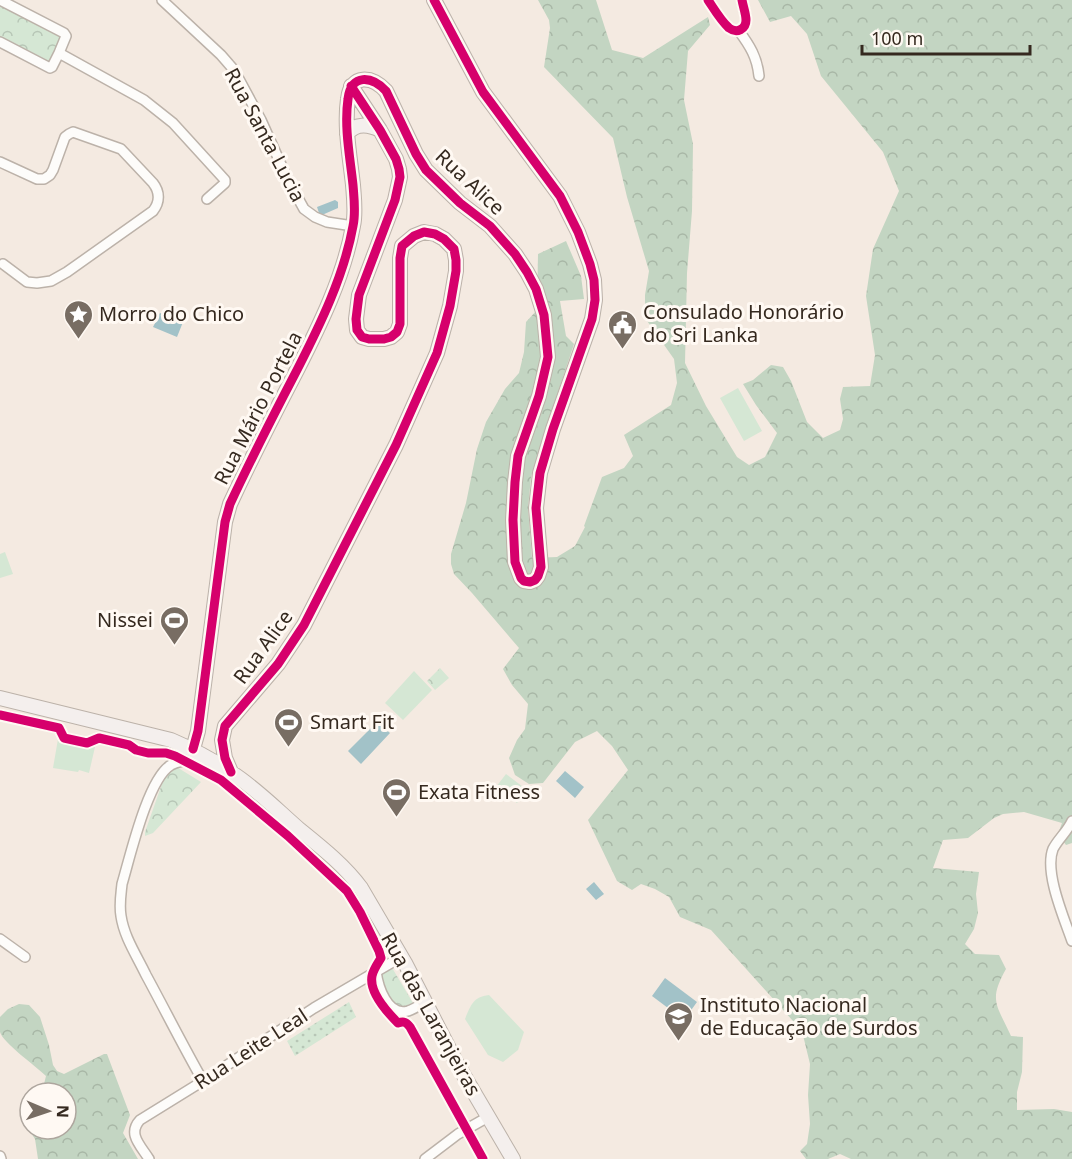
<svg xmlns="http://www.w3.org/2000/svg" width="1072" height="1159" viewBox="0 0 1072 1159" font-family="'Noto Sans',sans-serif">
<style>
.grass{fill:#d5e7d4}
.forest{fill:url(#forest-crowns)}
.park{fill:url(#park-crowns)}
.garden{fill:url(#garden-dots)}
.water{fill:#a2c2c8}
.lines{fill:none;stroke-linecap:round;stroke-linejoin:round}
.street-casing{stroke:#bcb2a9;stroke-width:12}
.secondary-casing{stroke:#bcb2a9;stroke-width:16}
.street{stroke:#fdfcfa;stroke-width:9}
.secondary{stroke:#f4efed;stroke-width:14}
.cycleway-casing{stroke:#fff9f3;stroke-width:13}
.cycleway{stroke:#d6006c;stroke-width:9}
.labels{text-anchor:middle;stroke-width:6;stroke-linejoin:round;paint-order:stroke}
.street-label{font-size:20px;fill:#35291f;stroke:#fff9f3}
.poi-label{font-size:20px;fill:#35291f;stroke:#fff9f3;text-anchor:start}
</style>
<defs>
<pattern id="forest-crowns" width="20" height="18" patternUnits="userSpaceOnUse" patternTransform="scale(1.5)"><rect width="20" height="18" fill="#c3d5c2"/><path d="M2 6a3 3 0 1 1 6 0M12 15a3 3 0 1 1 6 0" fill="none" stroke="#a8b7a6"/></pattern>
<pattern id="park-crowns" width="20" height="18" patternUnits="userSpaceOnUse" patternTransform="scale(1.5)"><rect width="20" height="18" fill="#d5e7d4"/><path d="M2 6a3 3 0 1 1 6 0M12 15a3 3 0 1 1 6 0" fill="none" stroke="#b7c6b6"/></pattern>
<pattern id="garden-dots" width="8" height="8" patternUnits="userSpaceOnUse" patternTransform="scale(1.5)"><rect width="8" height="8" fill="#d5e7d4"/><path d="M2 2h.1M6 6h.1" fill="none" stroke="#b7c6b6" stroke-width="1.8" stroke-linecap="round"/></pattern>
</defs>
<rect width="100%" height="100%" fill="#f4eae1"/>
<path class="grass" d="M738 388 762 431 744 441 720 398Z
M5 552 13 574 0 578V554Z
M414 671 432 690 403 720 385 703Z
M58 739 95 747 89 773 79 770 78 772 53 768Z
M506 774 527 790 517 803 496 787Z
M489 995 524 1032 518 1050 503 1062 488 1055 465 1019C471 1005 473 997 489 995Z"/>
<path class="forest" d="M538 0H596L612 50 643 58 708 17 710 25 688 51 684 100 693 144 692 211 687 273 685 363 706 406 737 457 749 465 765 457 777 433 756 405 743 384 753 380 771 365 783 367 791 381 807 422 823 438 840 430 843 419 840 399 843 387 870 386 875 355 866 296 873 249 899 191 883 152 821 76 807 34 791 16 770 22 758 0H1072V843L1066 845 1058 834 1062 823 1024 812 1003 814 994 818 968 838 943 840 933 868 979 872 976 894 978 913 974 929 965 944 975 954 999 955 1006 969C988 1001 997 1005 1011 1036L1023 1037 1022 1072 1017 1092V1110L1054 1109 1072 1112V1159H851L840 1154 828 1159H806L800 1151 807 1144 810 1124 808 1095 810 1064 802 1031 711 930 680 917 669 897 655 889 641 884 632 890 617 881 588 820 628 770 612 746 597 731 575 742 543 783 529 784 515 775 509 758 517 740 525 729 528 704 512 685 503 669 519 648 472 593 454 574 451 564V554L466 503 477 449 486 422 505 389 519 373 524 352 526 322 537 310 538 254 566 241 581 276 584 299 560 301 566 336 574 344 543 438 531 477 528 508 532 558 557 557 575 546 585 527 584 526 602 477 624 468 633 456 624 435 671 405 677 383 674 359 645 318V295L649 271 627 197 613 138 544 67 550 28 549 20Z
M19 1004 29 1005 40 1017 49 1045 53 1065 57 1071 64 1074 104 1054H107L130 1115 123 1133 138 1159H38L35 1139 29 1130 30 1123V1129H66V1093H47L44 1084 46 1076C36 1066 3 1043 0 1032 0 1028 0 1021 0 1017L8 1009Z"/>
<path class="park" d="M0 2 68 36 54 67 0 42Z
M440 668 449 678 435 690 427 681Z
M175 766 201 782 153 833 145 836V832L164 778Z
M391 966 413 1003 410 1008 397 1007 388 999 380 982 382 973Z"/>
<path class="garden" d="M349 1002 356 1017 295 1056 287 1041Z"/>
<path class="water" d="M335 200 338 202V208L322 215 319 213 317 207Z
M160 313 183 322 177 337 153 327Z
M377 722 390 733 361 764 348 751Z
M565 771 584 787 575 798 556 781Z
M594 882 604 894 596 900 586 889Z
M665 978 697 1002 684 1020 652 996Z"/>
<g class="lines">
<defs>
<path id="street" d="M0 0 64 33 66 36 59 53
M162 0 221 55 234 70 261 120 288 180 304 209 315 217 327 222 353 226
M708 0C714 9 721 21 729 28 737 34 746 29 746 20 746 14 743 6 742 0
M739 31C750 46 757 57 759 76
M0 42 50 68 52 67 59 53 144 100 173 123 225 180V183L207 199
M0 162 37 179H44L50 175 53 170 65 137 69 134 73 132 121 149 153 183C160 192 160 202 153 211L67 272 51 281 37 283 27 282 3 264
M1072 821C1067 832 1058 839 1053 849 1044 872 1064 918 1072 941
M0 939 25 957
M376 971C378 986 387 1017 408 1011 414 1009 420 1005 425 1002
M203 1081C183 1046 165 1010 146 975 137 956 124 937 121 916 119 905 121 894 122 884 130 857 148 778 171 765 181 759 195 760 207 759
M0 1156 1 1159
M149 1159C141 1146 127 1134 140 1120L203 1081 314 1008 401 957
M425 1159 458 1134 488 1117"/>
<path id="secondary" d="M347 134C355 123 368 124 380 130
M0 698 171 740C192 749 213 760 232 773 257 789 278 811 300 830 321 847 344 865 361 888L405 963 456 1062 513 1159
M193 749 198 731 225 522 230 504C251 459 274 414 297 370 320 325 344 276 353 226 356 213 354 198 353 185 350 157 344 127 348 99 351 73 372 76 386 91L416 154 426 170 460 203 490 226 515 254 527 272 536 289 544 315 548 357 539 396 518 456 515 482 513 520 515 562 521 578 524 581 530 582 535 580 538 576 541 567 536 508 540 473 553 429 592 319 595 300 594 280 590 264 578 232 560 196 483 92 434 0
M231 772 225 758 222 740 225 726 278 664 304 625 396 445 437 353 450 306 456 271V260L454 249 444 239 435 234 424 232 414 236 402 246 400 258V324L397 332 391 337 384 339H369L362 337 357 330 356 319 359 295 395 200 400 177 399 169 396 159 380 130 351 86"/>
</defs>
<use href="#street" class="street-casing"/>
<use href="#secondary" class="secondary-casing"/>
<use href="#street" class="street"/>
<use href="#secondary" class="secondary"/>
<defs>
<path id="cycleway" d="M708 0C714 9 721 21 729 28 737 34 746 29 746 20 746 14 743 6 742 0
M0 715 59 728 64 738 87 743 99 738 129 745 136 750 148 753H166L175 756 221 780 288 836 347 891 360 912 379 951 381 958C378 963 373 970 372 976 369 992 387 1012 398 1023 404 1021 406 1022 410 1027L483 1159
M193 749 198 731 225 522 230 504C251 459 274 414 297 370 320 325 344 276 353 226 356 213 354 198 353 185 350 157 344 127 348 99 351 73 372 76 386 91L416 154 426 170 460 203 490 226 515 254 527 272 536 289 544 315 548 357 539 396 518 456 515 482 513 520 515 562 521 578 524 581 530 582 535 580 538 576 541 567 536 508 540 473 553 429 592 319 595 300 594 280 590 264 578 232 560 196 483 92 434 0
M231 772 225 758 222 740 225 726 278 664 304 625 396 445 437 353 450 306 456 271V260L454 249 444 239 435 234 424 232 414 236 402 246 400 258V324L397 332 391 337 384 339H369L362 337 357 330 356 319 359 295 395 200 400 177 399 169 396 159 380 130 351 86"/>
</defs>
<use href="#cycleway" class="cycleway-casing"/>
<use href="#cycleway" class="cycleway"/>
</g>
<defs>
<symbol id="sight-pin" viewBox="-11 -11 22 30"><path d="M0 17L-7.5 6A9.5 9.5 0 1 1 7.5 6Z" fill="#786d63" stroke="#fff9f3"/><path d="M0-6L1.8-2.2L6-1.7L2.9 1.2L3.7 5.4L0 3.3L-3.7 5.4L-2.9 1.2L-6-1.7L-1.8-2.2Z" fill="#fff"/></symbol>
<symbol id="civic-pin" viewBox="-11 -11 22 30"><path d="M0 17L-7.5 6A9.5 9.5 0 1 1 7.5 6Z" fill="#786d63" stroke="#fff9f3"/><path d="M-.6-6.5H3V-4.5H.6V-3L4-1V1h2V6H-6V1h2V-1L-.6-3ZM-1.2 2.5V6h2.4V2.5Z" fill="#fff"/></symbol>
<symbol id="stadium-pin" viewBox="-11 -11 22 30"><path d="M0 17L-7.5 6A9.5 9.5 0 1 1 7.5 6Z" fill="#786d63" stroke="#fff9f3"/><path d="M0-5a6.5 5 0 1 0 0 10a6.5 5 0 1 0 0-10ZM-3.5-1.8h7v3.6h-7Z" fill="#fff"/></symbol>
<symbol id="school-pin" viewBox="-11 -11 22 30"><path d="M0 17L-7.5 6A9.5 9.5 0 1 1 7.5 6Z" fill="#786d63" stroke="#fff9f3"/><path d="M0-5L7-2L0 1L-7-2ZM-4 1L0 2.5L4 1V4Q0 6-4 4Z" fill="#fff"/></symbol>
</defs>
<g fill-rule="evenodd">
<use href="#sight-pin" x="62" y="298" width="33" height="45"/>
<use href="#civic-pin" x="606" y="308" width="33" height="45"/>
<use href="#stadium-pin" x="158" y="604" width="33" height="45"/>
<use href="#stadium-pin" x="272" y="706" width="33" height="45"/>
<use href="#stadium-pin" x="380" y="776" width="33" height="45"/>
<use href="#school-pin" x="662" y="1000" width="33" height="45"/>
</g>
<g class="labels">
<g class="street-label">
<text transform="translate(265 135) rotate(62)" y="7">Rua Santa Lucia</text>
<text transform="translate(470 182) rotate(43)" y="7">Rua Alice</text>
<text transform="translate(258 408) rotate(-63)" y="7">Rua Mário Portela</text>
<text transform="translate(263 647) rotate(-54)" y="7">Rua Alice</text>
<text transform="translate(431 1014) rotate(61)" y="7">Rua das Laranjeiras</text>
<text transform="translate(251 1049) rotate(-33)" y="7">Rua Leite Leal</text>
</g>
<g class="poi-label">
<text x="643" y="319">Consulado Honorário<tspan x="643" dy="23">do Sri Lanka</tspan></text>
<text x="99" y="321">Morro do Chico</text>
<text x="153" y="627" text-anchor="end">Nissei</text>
<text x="310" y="729">Smart Fit</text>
<text x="418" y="799">Exata Fitness</text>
<text x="700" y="1012">Instituto Nacional<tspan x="700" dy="23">de Educação de Surdos</tspan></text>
</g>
</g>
<g transform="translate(48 1111) rotate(92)"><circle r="28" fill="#fff9f3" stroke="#aea69e" stroke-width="1.5"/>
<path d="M0-4.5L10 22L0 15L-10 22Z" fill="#786d63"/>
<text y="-9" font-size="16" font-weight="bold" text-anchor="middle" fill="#35291f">N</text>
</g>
<path d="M862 45v9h168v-9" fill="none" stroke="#35291f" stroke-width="3"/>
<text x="871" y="45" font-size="18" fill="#35291f" stroke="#fff9f3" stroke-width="4.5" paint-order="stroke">100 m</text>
</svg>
